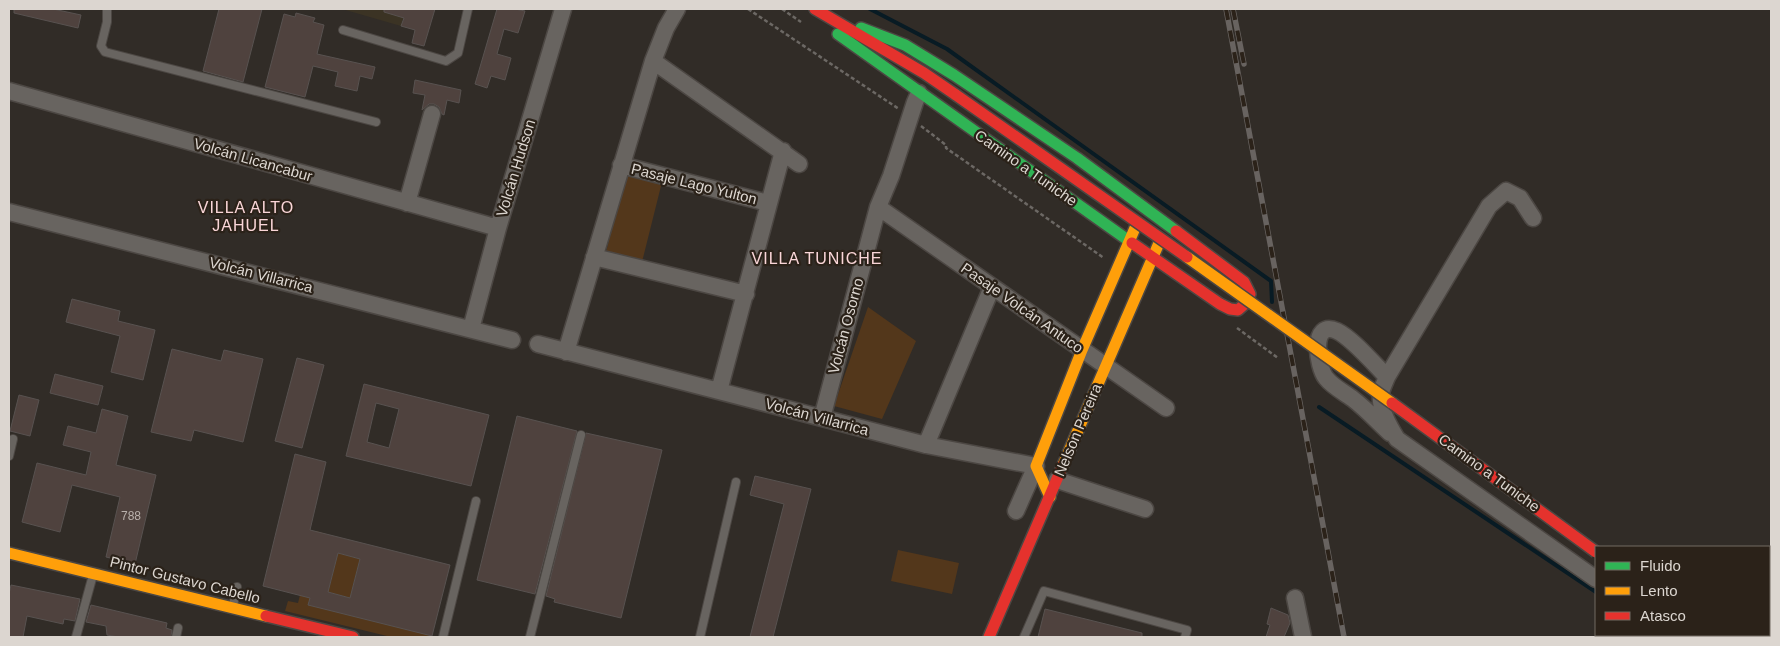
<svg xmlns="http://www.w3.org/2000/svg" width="1780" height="646" viewBox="0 0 1780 646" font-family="Helvetica,sans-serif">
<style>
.education{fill:#3b3324}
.green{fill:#53371b}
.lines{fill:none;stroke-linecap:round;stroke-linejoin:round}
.stream{stroke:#081b24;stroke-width:4}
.building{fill:#4f423e;stroke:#585250;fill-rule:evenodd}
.lane-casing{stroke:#4c4743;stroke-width:10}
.street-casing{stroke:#4c4743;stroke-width:19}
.fast-casing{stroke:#4c4743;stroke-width:14}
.slow-casing{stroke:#4c4743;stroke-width:14}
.jam-casing{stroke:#4c4743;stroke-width:14}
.path{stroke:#6c6864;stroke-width:2.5;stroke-dasharray:4 2.5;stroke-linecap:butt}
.lane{stroke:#686460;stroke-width:8}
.street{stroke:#686460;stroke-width:16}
.fast{stroke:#30b455;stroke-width:11}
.slow{stroke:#ff9f0a;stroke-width:11}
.jam{stroke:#e5322d;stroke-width:11}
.rail-casing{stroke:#686360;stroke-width:5.5}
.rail{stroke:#2b2219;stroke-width:4;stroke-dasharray:11;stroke-linecap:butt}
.slow-bridge-casing{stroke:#4c4743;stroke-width:14;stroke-linecap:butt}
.jam-bridge-casing{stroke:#4c4743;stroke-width:14;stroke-linecap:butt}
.slow-bridge{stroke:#ff9f0a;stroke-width:11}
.jam-bridge{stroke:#e5322d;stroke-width:11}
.labels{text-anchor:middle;stroke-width:4.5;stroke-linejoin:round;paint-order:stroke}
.number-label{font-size:12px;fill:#b9b1ac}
.street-label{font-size:15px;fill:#dcd6d0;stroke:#2b2219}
.neighbourhood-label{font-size:16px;letter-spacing:1px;fill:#fad6d8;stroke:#2b2219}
</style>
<rect width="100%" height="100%" fill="#312c27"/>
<path class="education" d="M342 9H406L401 26Z"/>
<path class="green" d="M626 174 662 182 642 262 606 252Z
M868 307 916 341 882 419 834 406Z
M316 531 326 534 308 605 432 636V637H391L285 611 288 601 298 603Z
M898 550 959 563 952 594 891 581Z
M338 553 360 559 350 598 328 592Z"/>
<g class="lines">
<path class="stream" d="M870 9 947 49 1271 281 1272 302
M1319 407 1596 592"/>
</g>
<path class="building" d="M14 9H53L81 15 78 28 14 13Z
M219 9H262L243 82 203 71Z
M384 9H435L424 46 412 43 415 30 401 26 404 18 384 12Z
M497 9H515L525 11 518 33 504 29 497 54 511 58 505 80 491 76 487 88 475 84Z
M296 13 315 18 313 22 324 25 317 54 375 67 372 79 360 76 357 91 335 86 338 72 313 66 305 97 265 87 284 14 295 17Z
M415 80 461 90 459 103 447 100 444 115 442 114 439 107 434 104H429L422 110 425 95 413 93Z
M72 299 120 311 118 321 155 330 143 380 111 372 120 336 66 322Z
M172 349 221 361 224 350 263 359 243 442 194 430 191 441 151 432Z
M297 358 324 365 302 448 275 441Z
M55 374 103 386 98 405 50 393Z
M364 384 489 415 471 486 346 456ZM376 403 399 409 389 448 367 442Z
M19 395 39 400 30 436 10 431Z
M102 409 128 416 116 465 156 475 135 564 106 557 120 497 72 485 60 532 22 522 37 463 86 475 91 452 63 445 68 426 96 433Z
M517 416 577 431 535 594 477 580Z
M586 433 662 450 621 618 554 602 555 599 546 596Z
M295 454 326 462 310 530 450 565 432 636 308 605 310 598 263 586ZM338 553 360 559 350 598 328 592Z
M755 476 811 489 773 637H750L784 504 750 495Z
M11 585 80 599 75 621 64 619 63 624 27 616 23 637H9V594Z
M91 605 167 623 166 628 172 630 171 637H118L107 635 106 626 86 622Z
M1271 608 1288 615 1290 623 1284 637H1266L1270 625 1267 624Z
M1045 609 1142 633V637H1038Z"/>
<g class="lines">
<defs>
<path id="lane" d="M107 9V22L101 46 105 52 376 122
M343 30 446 61 458 53 468 9
M9 456 13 439
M233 606 237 587
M76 637 93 575
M176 637 178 628
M443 637 476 501
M530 637 581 435
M700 637 736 482
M1024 637 1044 591 1187 630 1185 637"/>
<path id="street" d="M653 61 799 164
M9 91 498 228
M621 165 768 203
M407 203 432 114
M878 207 1166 408
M9 212 512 340
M1533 218 1520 198 1506 191 1489 206 1387 377C1385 382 1382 388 1381 393 1379 409 1389 426 1397 439L1596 579
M594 257 746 294
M471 329 498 228 563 9
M538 344 926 445 1036 466 1016 511
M566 352 653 61 666 28 677 9
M1387 377C1375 365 1352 338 1337 331 1310 319 1317 367 1326 378 1333 387 1344 392 1353 399 1366 409 1378 422 1390 433
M719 391 783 151
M822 418 878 207 891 176 915 102 919 93
M926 445 992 287
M1057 480 1145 509
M1295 598 1303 637
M1675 635 1679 637"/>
<path id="fast" d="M861 28 905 45 954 75 1077 158 1176 231
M838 34 1132 243"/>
<path id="slow" d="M1063 465 1159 243
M1050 497 1036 466 1082 350 1135 228
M9 553 266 616"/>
<path id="jam" d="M815 9 924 73 956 95
M1132 243 1220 304 1230 309 1238 310 1247 302 1250 294 1244 282 1176 231
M266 616 353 637
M1711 635 1714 637
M989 637 1063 465"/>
</defs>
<use href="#lane" class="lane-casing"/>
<use href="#street" class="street-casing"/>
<use href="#fast" class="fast-casing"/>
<use href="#slow" class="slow-casing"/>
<use href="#jam" class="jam-casing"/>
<path class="path" d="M748 9 899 109
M782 9 801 22
M921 126 946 145V148L1104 258
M1237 328 1278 358"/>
<use href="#lane" class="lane"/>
<use href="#street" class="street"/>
<use href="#fast" class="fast"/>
<use href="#slow" class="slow"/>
<use href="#jam" class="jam"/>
<defs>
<path id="rail" d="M1226 9 1344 637
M1233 9 1244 64"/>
</defs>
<use href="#rail" class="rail-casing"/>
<use href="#rail" class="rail"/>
<defs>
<path id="slow-bridge" d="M1187 257 1392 403"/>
<path id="jam-bridge" d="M956 95 1187 257
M1392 403 1596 552"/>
</defs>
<use href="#slow-bridge" class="slow-bridge-casing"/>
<use href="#jam-bridge" class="jam-bridge-casing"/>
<use href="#slow-bridge" class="slow-bridge"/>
<use href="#jam-bridge" class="jam-bridge"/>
</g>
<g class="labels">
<g class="number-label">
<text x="131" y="520">788</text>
</g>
<g class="street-label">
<text transform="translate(253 160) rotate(16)" y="5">Volcán Licancabur</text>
<text transform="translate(516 168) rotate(-73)" y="5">Volcán Hudson</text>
<text transform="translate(1026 168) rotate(35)" y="5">Camino a Tuniche</text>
<text transform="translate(694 184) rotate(14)" y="5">Pasaje Lago Yulton</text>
<text transform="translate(261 275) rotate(14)" y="5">Volcán Villarrica</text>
<text transform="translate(1022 308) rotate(35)" y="5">Pasaje Volcán Antuco</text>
<text transform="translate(846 326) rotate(-75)" y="5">Volcán Osorno</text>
<text transform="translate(817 417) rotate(15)" y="5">Volcán Villarrica</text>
<text transform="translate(1078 430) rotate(-67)" y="5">Nelson Pereira</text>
<text transform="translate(1489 473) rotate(36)" y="5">Camino a Tuniche</text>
<text transform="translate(185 580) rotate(14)" y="5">Pintor Gustavo Cabello</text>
</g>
<g class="neighbourhood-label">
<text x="246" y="213">VILLA ALTO<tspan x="246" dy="18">JAHUEL</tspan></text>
<text x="817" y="264">VILLA TUNICHE</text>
</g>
</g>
<rect width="1780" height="646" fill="none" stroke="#dcd6d0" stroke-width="20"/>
<rect x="1595" y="546" width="175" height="90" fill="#2b2219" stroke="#726a62"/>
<rect x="1605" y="562" width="25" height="8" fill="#30b455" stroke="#726a62"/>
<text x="1640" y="571" font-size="15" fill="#dcd6d0">Fluido</text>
<rect x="1605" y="587" width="25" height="8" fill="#ff9f0a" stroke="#726a62"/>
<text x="1640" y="596" font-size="15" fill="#dcd6d0">Lento</text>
<rect x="1605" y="612" width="25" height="8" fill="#e5322d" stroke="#726a62"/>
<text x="1640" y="621" font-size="15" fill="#dcd6d0">Atasco</text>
</svg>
